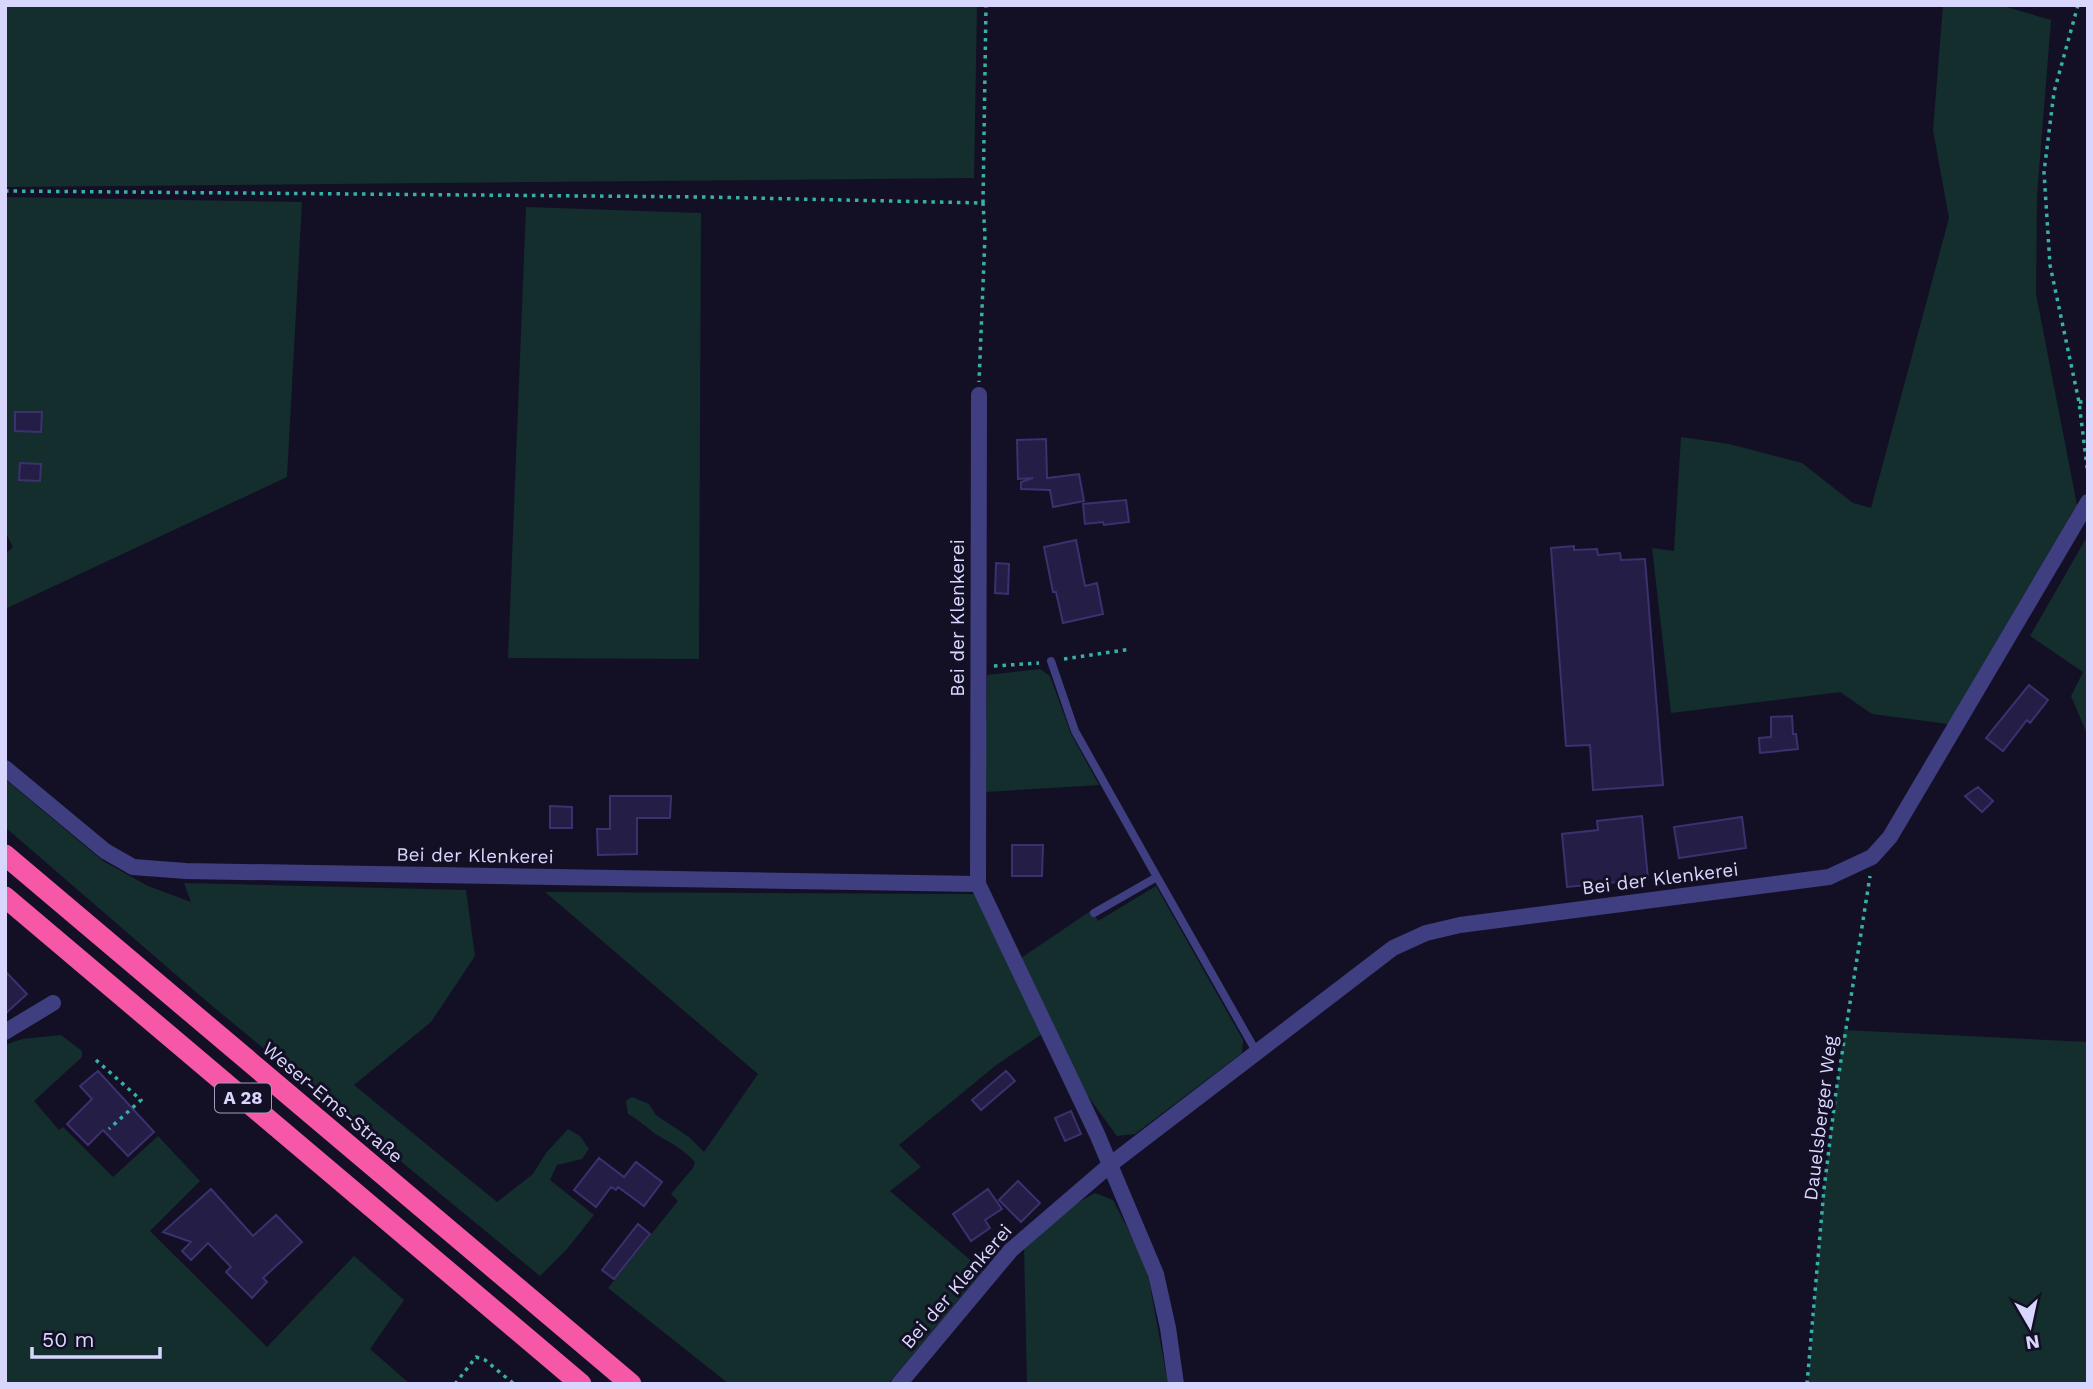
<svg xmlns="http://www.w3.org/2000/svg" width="2093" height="1389" viewBox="0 0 2093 1389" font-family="'Work Sans',sans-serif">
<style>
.green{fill:#132e2d}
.building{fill:#241d45;stroke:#3c316f;stroke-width:2}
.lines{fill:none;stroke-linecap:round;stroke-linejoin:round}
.path{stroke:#36b1a7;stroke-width:3.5;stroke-dasharray:3.5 5;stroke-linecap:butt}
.service{stroke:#3f3e81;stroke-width:8}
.minor{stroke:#3f3e81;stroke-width:16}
.motorway{stroke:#f658a7;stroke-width:21}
.labels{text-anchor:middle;stroke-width:6;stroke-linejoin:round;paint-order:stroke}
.shield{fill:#131025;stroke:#9e9bbc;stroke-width:2}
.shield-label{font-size:18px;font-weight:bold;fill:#d9d6fd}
.street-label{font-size:19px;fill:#d9d6fd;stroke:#131025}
</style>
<rect width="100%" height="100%" fill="#131025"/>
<path class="green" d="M5 5H977L974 178 5 187Z
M1943 5H2000L2051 20 2037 195 2036 294 2077 505 1948 724 1872 714 1840 692 1671 713 1652 548 1674 551 1681 437 1729 444 1802 463 1853 503 1871 508 1949 218 1933 130Z
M5 197 302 202 287 477 5 609V554L13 547 5 532Z
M526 207 701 213 699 659 508 658Z
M2088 535V736L2071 696 2083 672 2030 636Z
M1040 669 1050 676 1071 734 1099 785 985 792 987 675Z
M5 779 103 861 148 886 191 902 184 883 466 890 475 956 431 1022 354 1085 497 1202 533 1174 546 1153 568 1129 580 1136 589 1149 582 1159 557 1165 550 1180 594 1215 567 1249 540 1276 211 1005 5 827Z
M1156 886 1243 1040 1242 1053 1135 1134 1117 1136 1084 1091 1021 958 1092 910 1098 921Z
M545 892 973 894 978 897 1042 1034 995 1066 899 1145 921 1167 890 1191 983 1271 888 1384H729L608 1288 678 1201 671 1194 693 1168 695 1162C683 1149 671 1143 657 1135 647 1128 639 1120 628 1114L626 1101 632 1097 649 1104 656 1115 689 1137 704 1152 758 1074Z
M1844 1030 2088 1042V1384H1808L1824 1189Z
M61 1035 82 1051V1057L34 1101 59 1130 63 1127 113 1177 158 1136 200 1181 150 1231 267 1347 354 1256 404 1300 370 1349 410 1384H5V1045L22 1039Z
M1095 1193 1113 1200 1146 1264 1168 1384H1027L1024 1246 1077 1203Z"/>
<path class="building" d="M15 412H42L41 432 15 431Z
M1046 439 1047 478 1079 474 1084 501 1053 507 1050 490 1021 489V482L1033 478 1018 479 1017 440Z
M20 463 41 464 40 481 19 480Z
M1126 500 1129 522 1104 525 1103 522 1085 524 1083 504Z
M1076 540 1085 586 1097 583 1103 614 1063 623 1056 592H1053L1044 547Z
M1574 546V550L1597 549 1598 555 1620 553 1621 560 1645 559 1663 785 1593 790 1590 745 1566 746 1551 548Z
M996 563 1009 564 1008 594 995 593Z
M2029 685 2048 700 2030 723 2027 720 2003 751 1986 738Z
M1792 716 1793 734H1796L1798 749 1760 753 1759 738 1771 737V717Z
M1978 787 1993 801 1982 812 1965 796Z
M610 796H671L670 818H637V854L598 855 597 829H610Z
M550 806 572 807V828H550Z
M1642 816 1648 879 1567 887 1562 834 1598 830 1597 821Z
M1742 817 1746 848 1679 858 1674 827Z
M1012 845H1043L1042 876H1012Z
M5 971 27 994 5 1014Z
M98 1071 154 1132 128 1156 103 1130 88 1145 67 1124 92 1099 80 1086Z
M1006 1071 1015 1081 981 1110 972 1100Z
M1071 1111 1081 1134 1065 1141 1055 1118Z
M599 1158 624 1177 636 1162 662 1182 644 1206 618 1187 616 1190 611 1187 596 1207 574 1190Z
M1018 1181 1040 1203 1021 1222 999 1200Z
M211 1189 253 1236 276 1215 302 1242 263 1278 267 1282 252 1298 226 1272 231 1267 208 1243 191 1260 182 1251 191 1242 163 1232Z
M988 1189 1002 1209 985 1220 990 1228 971 1241 953 1214Z
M638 1224 650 1234 614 1279 602 1270Z"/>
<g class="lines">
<path class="path" d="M2078 5 2054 92 2044 172 2050 265 2079 402 2088 475
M5 191 705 197 983 203 985 236 979 382
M983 203 986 5
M2079 402H2088
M1064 659 1131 649
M994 666 1039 663
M96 1060 141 1100 109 1129
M455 1384 476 1357 485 1360 514 1384
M1807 1384 1824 1189 1836 1092 1870 876"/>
<path class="service" d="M1051 661 1075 731 1157 877
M1094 913 1157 877 1257 1053"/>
<path class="minor" d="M979 395 978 884 1097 1134 1156 1274 1168 1328 1176 1384
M5 768 105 851 133 867 186 871 978 884
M5 1032 53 1003
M899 1384 1011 1250 1111 1164 1393 948 1426 933 1460 925 1829 877 1872 857 1890 837 2088 502"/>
<path class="motorway" d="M5 855 631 1384
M5 897 581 1384"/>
</g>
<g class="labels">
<rect class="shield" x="215" y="1083.5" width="56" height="29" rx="5"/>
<g class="shield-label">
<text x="243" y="1104">A 28</text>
</g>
<g class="street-label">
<text transform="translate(957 618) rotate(-90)" y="7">Bei der Klenkerei</text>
<text transform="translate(475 855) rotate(1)" y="7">Bei der Klenkerei</text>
<text transform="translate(1660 878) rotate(-7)" y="7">Bei der Klenkerei</text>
<text transform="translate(333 1102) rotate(40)" y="7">Weser-Ems-Straße</text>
<text transform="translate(1820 1118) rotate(-83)" y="7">Dauelsberger Weg</text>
<text transform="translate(956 1286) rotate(-49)" y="7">Bei der Klenkerei</text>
</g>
</g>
<rect width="2093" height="1389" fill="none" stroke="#d9d6fd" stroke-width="14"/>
<g transform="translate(2030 1326) rotate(171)" stroke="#131025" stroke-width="5" paint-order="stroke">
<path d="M0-5L12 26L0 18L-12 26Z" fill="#d9d6fd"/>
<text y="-10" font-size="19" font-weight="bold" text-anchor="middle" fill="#d9d6fd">N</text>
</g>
<path d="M32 1347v10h128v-10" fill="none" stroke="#d9d6fd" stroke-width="3.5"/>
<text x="42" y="1347" font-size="21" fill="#d9d6fd" stroke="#131025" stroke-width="5" paint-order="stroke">50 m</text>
</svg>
